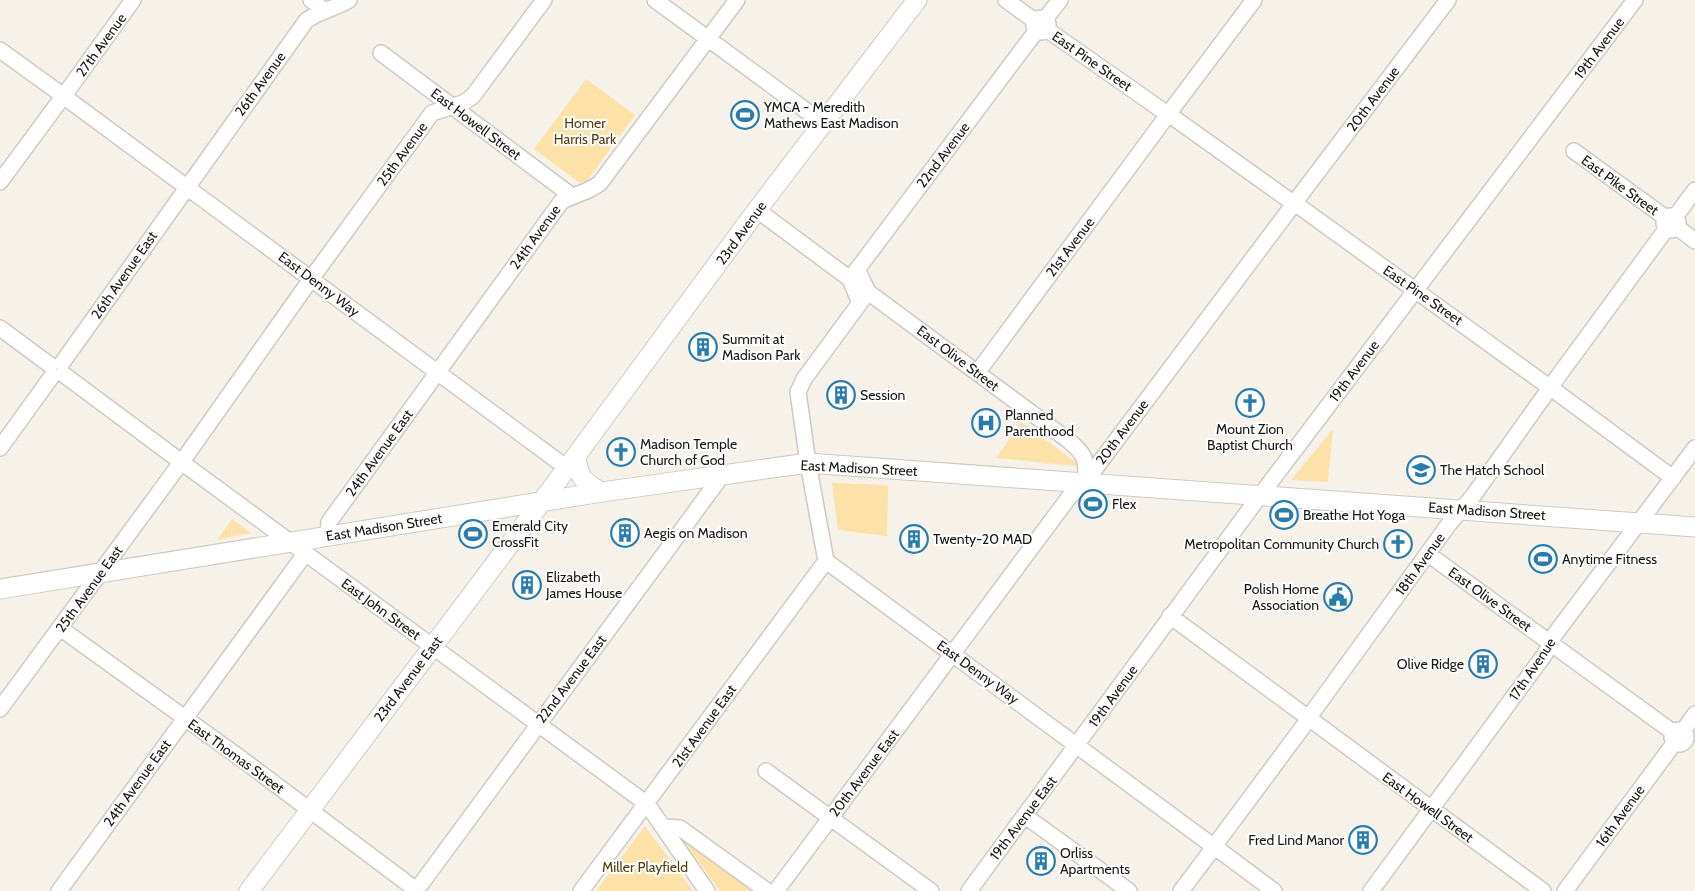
<svg xmlns="http://www.w3.org/2000/svg" width="1695" height="891" viewBox="0 0 1695 891" font-family="Cabin,sans-serif">
<style>
.green{fill:#fce1a9}
.lines{fill:none;stroke-linecap:round;stroke-linejoin:round}
.minor-casing{stroke:#cecac2;stroke-width:18}
.major-casing{stroke:#cecac2;stroke-width:21}
.minor{stroke:#fff;stroke-width:15}
.major{stroke:#fff;stroke-width:19}
.labels{text-anchor:middle;stroke-width:4;stroke-linejoin:round;paint-order:stroke}
.street-label{font-size:14px;fill:#181714;stroke:#fff}
.poi-label{font-size:14px;fill:#181714;stroke:#fff;text-anchor:start}
.park-label{font-size:14px;fill:#554110;stroke:#fff}
</style>
<rect width="100%" height="100%" fill="#f6f2ea"/>
<path class="green" d="M586 79 635 115 586 182 580 183 534 149Z
M1021 422 1077 463 1076 466 996 458Z
M1333 429 1328 482 1291 480Z
M832 483 888 485 887 536 838 530Z
M232 519 251 533 217 540Z
M645 826 693 891H596Z
M682 839 753 891H720Z"/>
<g class="lines">
<defs>
<path id="minor" d="M311 0 325 11
M655 0 823 123
M1006 0 1035 21
M1034 25a7 7 0 1 1 14 0a7 7 0 1 1-14 0Z
M1045 19 1060 0
M1046 29 1163 111
M0 50 58 92
M381 53 572 196
M68 90 133 0
M70 101 567 468
M1172 109 1254 0
M1174 118 1289 200
M1574 151 1666 218
M0 182 59 102
M1298 198 1448 0
M1300 207 1545 384
M757 210 850 279 860 303
M1664 223a7 7 0 1 1 14 0a7 7 0 1 1-14 0Z
M1675 217 1695 190
M1677 227 1695 241
M857 269 868 292 1068 440C1084 454 1088 458 1085 481
M850 279 1037 30
M868 292 804 379 798 392 808 463 826 561 1209 843
M0 328 50 365
M62 363 306 21C318 11 335 9 349 0
M977 373 1164 120
M63 374 176 458
M1554 382 1667 228
M1555 391 1673 478
M0 448 52 376
M186 456 311 279 432 113 463 103 473 96 544 0
M188 467 647 804 707 891
M328 536 329 522 561 202C574 194 588 193 600 183L737 0
M1428 554 1674 733
M1170 616 1303 714
M60 628 239 757 411 886
M0 709 177 468
M1312 713 1449 524 1473 496 1547 392
M1314 722 1543 891
M1672 737a7 7 0 1 1 14 0a7 7 0 1 1-14 0Z
M1683 731 1695 714
M766 771 931 891
M1025 816 1129 891
M663 827 680 828 767 891
M1218 841 1305 724
M1219 850 1274 891
M421 884 723 474
M59 891 305 554
M581 891 826 561
M776 891 1070 496 1085 482 1290 209
M969 891 1250 509 1635 0
M1181 891 1211 851
M1371 891 1545 654 1555 634 1695 448
M1565 891 1675 742"/>
<path id="major" d="M576 456C578 477 584 483 602 492
M0 589 602 492 808 463 1695 527
M249 891 567 468 757 210 917 0"/>
</defs>
<use href="#minor" class="minor-casing"/>
<use href="#major" class="major-casing"/>
<use href="#minor" class="minor"/>
<use href="#major" class="major"/>
</g>
<defs>
<symbol id="stadium-ring" viewBox="-11 -11 22 22"><circle r="9.5" fill="#fff" stroke="#2b7bac" stroke-width="1.5"/><path d="M0-5a6.5 5 0 1 0 0 10a6.5 5 0 1 0 0-10ZM-3.5-1.8h7v3.6h-7Z" fill="#2b7bac"/></symbol>
<symbol id="building-ring" viewBox="-11 -11 22 22"><circle r="9.5" fill="#fff" stroke="#2b7bac" stroke-width="1.5"/><path d="M-4-6H4V6H1V3H-1V6H-4ZM-2.5-4.3h1.7v1.8h-1.7ZM.8-4.3h1.7v1.8H.8ZM-2.5-1h1.7V.8h-1.7ZM.8-1h1.7V.8H.8Z" fill="#2b7bac"/></symbol>
<symbol id="church-ring" viewBox="-11 -11 22 22"><circle r="9.5" fill="#fff" stroke="#2b7bac" stroke-width="1.5"/><path d="M-1.2-6h2.4v3.5h3.3v2.4h-3.3V6h-2.4V-.1h-3.3v-2.4h3.3Z" fill="#2b7bac"/></symbol>
<symbol id="hospital-ring" viewBox="-11 -11 22 22"><circle r="9.5" fill="#fff" stroke="#2b7bac" stroke-width="1.5"/><path d="M-5-5h3v3.5h4V-5h3V5h-3V1.5h-4V5h-3Z" fill="#2b7bac"/></symbol>
<symbol id="school-ring" viewBox="-11 -11 22 22"><circle r="9.5" fill="#fff" stroke="#2b7bac" stroke-width="1.5"/><path d="M0-5L7-2L0 1L-7-2ZM-4 1L0 2.5L4 1V4Q0 6-4 4Z" fill="#2b7bac"/></symbol>
<symbol id="civic-ring" viewBox="-11 -11 22 22"><circle r="9.5" fill="#fff" stroke="#2b7bac" stroke-width="1.5"/><path d="M-.6-6.5H3V-4.5H.6V-3L4-1V1h2V6H-6V1h2V-1L-.6-3ZM-1.2 2.5V6h2.4V2.5Z" fill="#2b7bac"/></symbol>
</defs>
<g fill-rule="evenodd">
<use href="#stadium-ring" x="729" y="99" width="32" height="32"/>
<use href="#building-ring" x="687" y="331" width="32" height="32"/>
<use href="#building-ring" x="825" y="379" width="32" height="32"/>
<use href="#church-ring" x="1234" y="387" width="32" height="32"/>
<use href="#hospital-ring" x="970" y="407" width="32" height="32"/>
<use href="#church-ring" x="605" y="436" width="32" height="32"/>
<use href="#school-ring" x="1405" y="454" width="32" height="32"/>
<use href="#stadium-ring" x="1077" y="488" width="32" height="32"/>
<use href="#stadium-ring" x="1268" y="499" width="32" height="32"/>
<use href="#building-ring" x="609" y="517" width="32" height="32"/>
<use href="#stadium-ring" x="457" y="518" width="32" height="32"/>
<use href="#building-ring" x="898" y="523" width="32" height="32"/>
<use href="#church-ring" x="1382" y="528" width="32" height="32"/>
<use href="#stadium-ring" x="1527" y="543" width="32" height="32"/>
<use href="#building-ring" x="511" y="569" width="32" height="32"/>
<use href="#civic-ring" x="1322" y="581" width="32" height="32"/>
<use href="#building-ring" x="1467" y="648" width="32" height="32"/>
<use href="#building-ring" x="1347" y="824" width="32" height="32"/>
<use href="#building-ring" x="1025" y="845" width="32" height="32"/>
</g>
<g class="labels">
<g class="street-label">
<text transform="translate(101 45) rotate(-54)" y="5">27th Avenue</text>
<text transform="translate(1599 48) rotate(-53)" y="5">19th Avenue</text>
<text transform="translate(1092 61) rotate(35)" y="5">East Pine Street</text>
<text transform="translate(260 84) rotate(-54)" y="5">26th Avenue</text>
<text transform="translate(1373 99) rotate(-53)" y="5">20th Avenue</text>
<text transform="translate(476 124) rotate(37)" y="5">East Howell Street</text>
<text transform="translate(402 154) rotate(-54)" y="5">25th Avenue</text>
<text transform="translate(943 155) rotate(-53)" y="5">22nd Avenue</text>
<text transform="translate(1620 185) rotate(36)" y="5">East Pike Street</text>
<text transform="translate(741 233) rotate(-54)" y="5">23rd Avenue</text>
<text transform="translate(535 237) rotate(-54)" y="5">24th Avenue</text>
<text transform="translate(1070 247) rotate(-53)" y="5">21st Avenue</text>
<text transform="translate(124 275) rotate(-55)" y="5">26th Avenue East</text>
<text transform="translate(319 284) rotate(37)" y="5">East Denny Way</text>
<text transform="translate(1423 295) rotate(35)" y="5">East Pine Street</text>
<text transform="translate(958 358) rotate(37)" y="5">East Olive Street</text>
<text transform="translate(1354 371) rotate(-53)" y="5">19th Avenue</text>
<text transform="translate(1122 432) rotate(-53)" y="5">20th Avenue</text>
<text transform="translate(379 453) rotate(-54)" y="5">24th Avenue East</text>
<text transform="translate(859 468) rotate(3)" y="5">East Madison Street</text>
<text transform="translate(1487 511) rotate(4)" y="5">East Madison Street</text>
<text transform="translate(384 527) rotate(-9)" y="5">East Madison Street</text>
<text transform="translate(1420 564) rotate(-54)" y="5">18th Avenue</text>
<text transform="translate(89 589) rotate(-54)" y="5">25th Avenue East</text>
<text transform="translate(1490 599) rotate(36)" y="5">East Olive Street</text>
<text transform="translate(381 609) rotate(36)" y="5">East John Street</text>
<text transform="translate(1532 669) rotate(-56)" y="5">17th Avenue</text>
<text transform="translate(978 672) rotate(36)" y="5">East Denny Way</text>
<text transform="translate(408 679) rotate(-53)" y="5">23rd Avenue East</text>
<text transform="translate(571 679) rotate(-53)" y="5">22nd Avenue East</text>
<text transform="translate(1113 696) rotate(-54)" y="5">19th Avenue</text>
<text transform="translate(704 726) rotate(-54)" y="5">21st Avenue East</text>
<text transform="translate(236 756) rotate(36)" y="5">East Thomas Street</text>
<text transform="translate(864 773) rotate(-53)" y="5">20th Avenue East</text>
<text transform="translate(137 783) rotate(-54)" y="5">24th Avenue East</text>
<text transform="translate(1428 807) rotate(36)" y="5">East Howell Street</text>
<text transform="translate(1620 816) rotate(-54)" y="5">16th Avenue</text>
<text transform="translate(1023 818) rotate(-53)" y="5">19th Avenue East</text>
</g>
<g class="poi-label">
<text x="764" y="112">YMCA - Meredith<tspan x="764" dy="16">Mathews East Madison</tspan></text>
<text x="722" y="344">Summit at<tspan x="722" dy="16">Madison Park</tspan></text>
<text x="860" y="400">Session</text>
<text x="1005" y="420">Planned<tspan x="1005" dy="16">Parenthood</tspan></text>
<text x="1250" y="434" text-anchor="middle">Mount Zion<tspan x="1250" dy="16">Baptist Church</tspan></text>
<text x="640" y="449">Madison Temple<tspan x="640" dy="16">Church of God</tspan></text>
<text x="1440" y="475">The Hatch School</text>
<text x="1112" y="509">Flex</text>
<text x="1303" y="520">Breathe Hot Yoga</text>
<text x="492" y="531">Emerald City<tspan x="492" dy="16">CrossFit</tspan></text>
<text x="644" y="538">Aegis on Madison</text>
<text x="933" y="544">Twenty-20 MAD</text>
<text x="1379" y="549" text-anchor="end">Metropolitan Community Church</text>
<text x="1562" y="564">Anytime Fitness</text>
<text x="546" y="582">Elizabeth<tspan x="546" dy="16">James House</tspan></text>
<text x="1319" y="594" text-anchor="end">Polish Home<tspan x="1319" dy="16">Association</tspan></text>
<text x="1464" y="669" text-anchor="end">Olive Ridge</text>
<text x="1344" y="845" text-anchor="end">Fred Lind Manor</text>
<text x="1060" y="858">Orliss<tspan x="1060" dy="16">Apartments</tspan></text>
</g>
<g class="park-label">
<text x="585" y="128">Homer<tspan x="585" dy="16">Harris Park</tspan></text>
<text x="645" y="872">Miller Playfield</text>
</g>
</g>
</svg>
